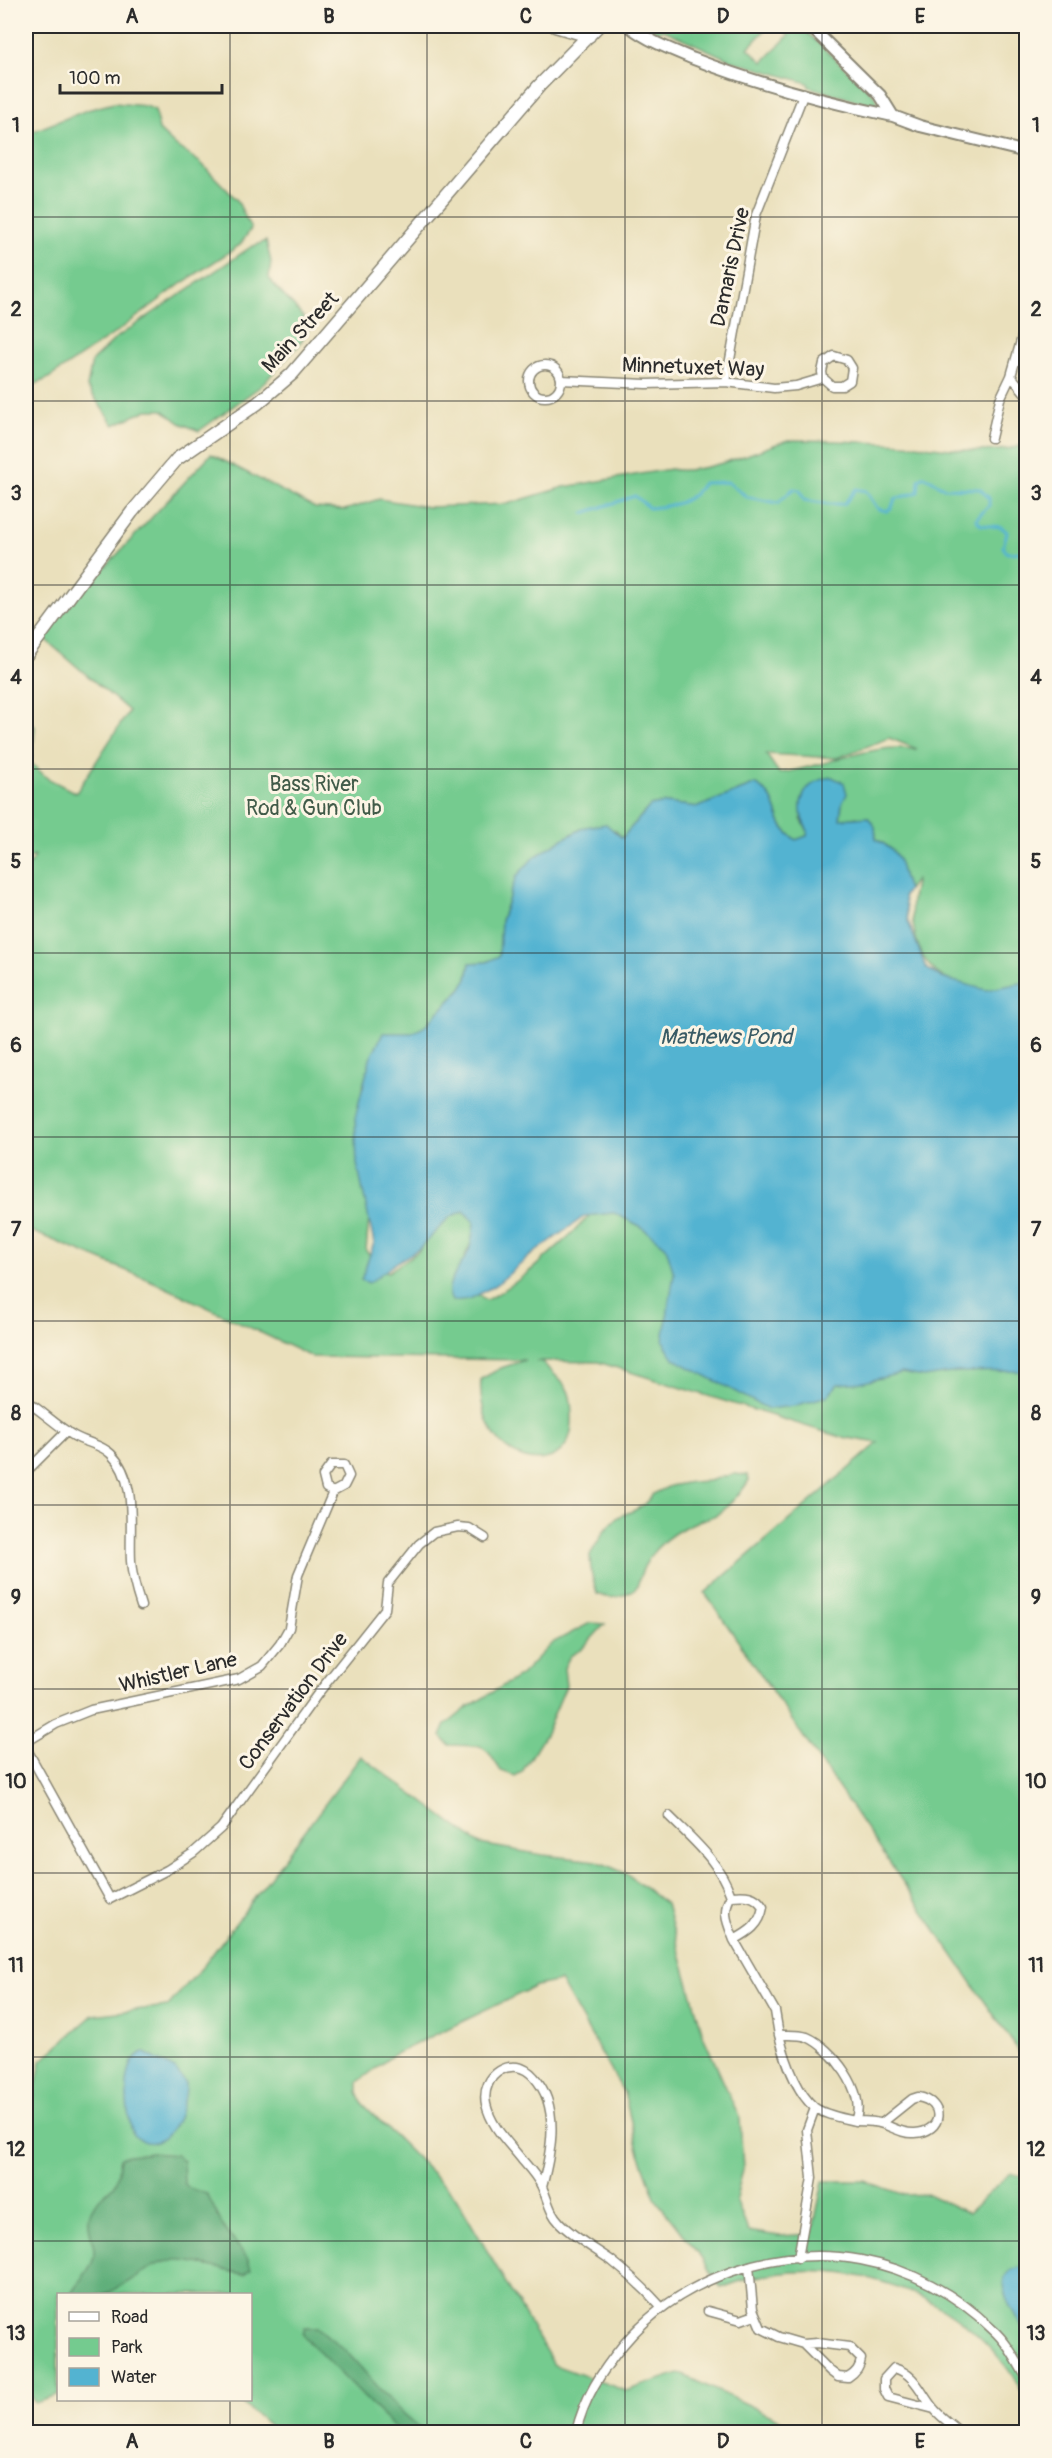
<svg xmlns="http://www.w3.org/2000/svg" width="1052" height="2458" viewBox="0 0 1052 2458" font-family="Pangolin,sans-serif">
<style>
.green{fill:#74cb8f;stroke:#507b5d;stroke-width:1.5;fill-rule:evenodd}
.forest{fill:#5faf7a;stroke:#456d52;stroke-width:1.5}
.water{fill:#53b3d1;stroke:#3f6f7e;stroke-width:1.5}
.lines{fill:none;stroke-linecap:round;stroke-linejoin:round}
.stream{stroke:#53b3d1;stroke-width:3}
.minor-casing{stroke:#8a8674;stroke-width:11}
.tertiary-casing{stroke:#8a8674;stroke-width:14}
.secondary-casing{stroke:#8a8674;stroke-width:15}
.minor{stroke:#fff;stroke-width:8}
.tertiary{stroke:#fff;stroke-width:10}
.secondary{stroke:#fff;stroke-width:12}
.grid{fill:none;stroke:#2b2b2b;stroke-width:1.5;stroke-opacity:0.55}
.labels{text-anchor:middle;stroke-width:6;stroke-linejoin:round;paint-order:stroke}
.street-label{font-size:21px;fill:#2b2b2b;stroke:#fcf5e5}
.park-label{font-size:21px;fill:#415b49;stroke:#fcf5e5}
.water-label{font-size:22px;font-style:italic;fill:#395b65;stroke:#fcf5e5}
.neatline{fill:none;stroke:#2b2b2b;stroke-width:2}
.grid-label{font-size:20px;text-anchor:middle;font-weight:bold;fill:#2b2b2b}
</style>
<rect width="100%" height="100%" fill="#fcf5e5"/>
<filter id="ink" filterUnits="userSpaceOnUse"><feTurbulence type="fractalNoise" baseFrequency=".0167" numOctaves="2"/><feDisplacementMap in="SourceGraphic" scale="12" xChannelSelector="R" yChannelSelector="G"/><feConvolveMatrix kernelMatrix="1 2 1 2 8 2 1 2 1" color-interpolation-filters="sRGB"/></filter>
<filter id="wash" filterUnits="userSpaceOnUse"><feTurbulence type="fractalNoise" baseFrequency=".008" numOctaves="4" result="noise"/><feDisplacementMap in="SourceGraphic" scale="24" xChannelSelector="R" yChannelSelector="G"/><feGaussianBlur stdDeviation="1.35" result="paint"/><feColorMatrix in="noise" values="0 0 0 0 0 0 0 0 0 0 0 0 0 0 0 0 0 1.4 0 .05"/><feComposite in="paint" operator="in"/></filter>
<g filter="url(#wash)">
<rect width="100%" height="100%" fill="#eae0bc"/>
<path class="green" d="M647 26H769L748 48 763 62 789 35 779 26H800L875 96 878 103 873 105 868 104 809 87 808 83 732 61 662 29 658 32Z
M114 103 146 106 155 110 159 130 176 146 201 163 237 200 251 229 240 245 182 283 118 331 47 379 26 388V134L87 110Z
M266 241 271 262 269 278C281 296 299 308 310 327L298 346 261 386 199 431 180 423 163 410H147L114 425 87 387 92 361 116 338 251 247Z
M788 440C827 440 865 442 904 444 944 447 988 458 1026 444V992C981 992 929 991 916 938 910 913 910 904 916 879L908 890C897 864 905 855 876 839L875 827 857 817 840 820 842 803 801 819 808 831 807 836 796 840C776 823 782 823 773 802 771 795 761 789 756 784L698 807 666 803 650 806 622 838 615 830 585 827 533 858 507 903 501 921 500 956 487 962 470 963 467 979 462 988 424 1027 375 1054 362 1087 371 1125 372 1184 366 1251 383 1269 388 1272 419 1251 431 1231 449 1180 480 1224 465 1256V1285L486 1300C517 1285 543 1260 569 1236 581 1225 590 1213 604 1204L1026 1347V2062L705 1593 878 1443 841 1437 598 1362 536 1361 542 1362C550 1371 561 1379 567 1389 572 1397 572 1411 572 1421 572 1464 528 1471 501 1443 485 1427 479 1400 481 1379L501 1368 525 1360 312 1357 154 1282 26 1229V870L35 856 26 859V716L35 727 31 763 47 778 76 793 129 711 41 636 211 454 315 508 345 510 379 499 428 507 507 504 564 487 670 469C700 476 759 450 788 440ZM889 738 917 749C910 749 902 747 894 748 855 750 818 768 779 773L766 754 837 758Z
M733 1474 747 1475 749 1480C742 1492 732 1502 722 1511 716 1517 703 1519 696 1522 667 1534 644 1555 637 1587 623 1597 613 1601 597 1594L591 1572 590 1555 605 1530 618 1517 635 1510 645 1504 653 1494 670 1486 691 1482 708 1481Z
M590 1623 605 1624 582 1649 570 1656 564 1668 566 1686 546 1733 522 1772 515 1776 501 1771 489 1753 480 1746 449 1745 441 1736 446 1725 468 1707 521 1675 552 1643Z
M361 1756 480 1844 543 1855 597 1861 627 1874 666 1904 704 2038 740 2119 743 2169 736 2199 748 2231 779 2236 812 2234 823 2181H865L905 2195 928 2194 968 2213 1010 2173 1026 2178V2399C971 2290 834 2244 721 2288L697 2251 656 2200 638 2150 624 2093 560 1981 536 1986 393 2055 358 2082V2092L362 2103 455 2196 554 2365 626 2391 679 2373 806 2432H278L238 2400H250V2294H58V2396L35 2403 26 2391V2133L41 2061 93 2015 168 2006 205 1964Z"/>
<path class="forest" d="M152 2153 176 2155 183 2161 184 2183 189 2188 207 2194 224 2228 248 2259 251 2269 245 2274C220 2271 197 2259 171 2261 150 2262 126 2288 104 2294 94 2297 81 2295 71 2294 78 2281 95 2267 94 2250 93 2237 86 2226 90 2213 93 2201 107 2195 114 2185 119 2177 118 2167 120 2158 130 2153 140 2155 152 2153Z
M305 2328H318L346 2351 396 2407 425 2432H400C367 2402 337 2369 305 2338L303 2334Z"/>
<path class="water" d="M832 777 844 783 847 794 842 803 840 819 868 817 875 827 876 839C907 857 896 862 908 890L904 896 908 921 926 968 942 978 986 990 1026 982V1371L957 1372 924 1377 901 1373 864 1382 838 1384 827 1396 794 1406 768 1409 674 1359 663 1341 674 1274 666 1247 640 1226 614 1213 585 1216 530 1256 496 1285 470 1299 452 1301C441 1284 463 1266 469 1250 472 1241 473 1231 474 1222L464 1211 450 1217 419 1249 397 1262 369 1283 361 1280 374 1243 357 1164 355 1118 370 1059 383 1033H412L424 1027 462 988 467 979 470 963 487 962 499 956 501 921 516 877 533 858 561 840 585 827 606 824 622 838 650 806 666 803 698 807 756 784C762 789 770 794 773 802 781 822 777 825 796 840L807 836 808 831C793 806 802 781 832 777Z
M143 2052 175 2069 185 2082C186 2109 167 2162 133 2135 127 2115 119 2062 143 2052Z
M1022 2267 1026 2268V2333C1015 2315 983 2273 1022 2267Z"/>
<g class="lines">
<path class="stream" d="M584 513 635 496 649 508C672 506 690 504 703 483L728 482 747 497 778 503 793 489 800 490 804 500 829 504H844L856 489 866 491 878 509 887 511 892 507 895 499 918 492 919 480 924 476 945 488 980 489 989 498V506L976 519 981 525 1001 527 1007 532 1003 547 1007 553 1023 552 1026 549"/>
</g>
</g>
<g filter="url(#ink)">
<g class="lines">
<defs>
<path id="minor" d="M529 381a16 16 0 1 1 32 0a16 16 0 1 1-32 0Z
M1011 376 1026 394
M561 380 646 384 726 382 774 388 796 386 823 378 822 372 824 363 834 356 847 360 852 368 850 381 842 386H832L823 378
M726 382 756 215 804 93
M991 438 1000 399 1011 376 1026 323
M26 1401C42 1411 57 1426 74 1436 86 1443 101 1444 111 1454 138 1481 129 1526 131 1561 132 1577 136 1591 141 1606
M26 1472 67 1431
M26 1742 56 1724 91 1710 239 1679 262 1666 280 1644 289 1628 298 1575 333 1492 344 1486 349 1476 344 1465H331L323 1476 326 1488 333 1492
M26 1748 110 1899 167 1870 193 1853 221 1828 319 1692 385 1609 388 1583 419 1544 434 1532 458 1527 469 1528 485 1538
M669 1816C694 1841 719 1861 731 1896 721 1912 728 1924 734 1940 749 1932 760 1925 763 1907 755 1894 745 1895 731 1896
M734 1940 775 2011 779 2035C788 2035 799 2034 807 2037 831 2047 868 2093 855 2121 864 2121 875 2121 883 2124 894 2128 903 2134 915 2133 943 2132 946 2102 918 2097L912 2099 882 2123
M779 2035C785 2058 795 2091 814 2107 824 2115 843 2118 855 2121
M542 2187C551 2153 561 2106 534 2077 513 2053 480 2075 486 2104 491 2127 509 2143 523 2161 530 2169 538 2178 542 2187 548 2200 549 2212 560 2223 575 2238 595 2249 612 2261 630 2275 647 2291 662 2308
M798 2258 812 2178 807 2130 815 2108
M749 2266 753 2309 761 2328 779 2337 803 2344 817 2343 849 2347 861 2359C860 2368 856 2373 848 2378L838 2377 830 2371 803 2344
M708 2311 741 2320 755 2315
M934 2409 888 2397 884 2389V2379L894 2368C916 2374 921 2394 934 2409 942 2418 952 2425 960 2432
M576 2432C584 2398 601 2372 623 2345 678 2279 776 2244 861 2260 909 2269 957 2294 992 2329 1007 2342 1016 2360 1026 2377"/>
<path id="tertiary" d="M629 26C648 41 672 50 694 59 758 84 826 102 893 116
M810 26 880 95 893 116 920 126 1026 152"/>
<path id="secondary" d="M555 26 589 36
M26 655 132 512 177 459 258 403 292 374 539 86 598 26"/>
</defs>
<use href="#minor" class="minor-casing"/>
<use href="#tertiary" class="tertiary-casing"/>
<use href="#secondary" class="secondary-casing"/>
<use href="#minor" class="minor"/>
<use href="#tertiary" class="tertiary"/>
<use href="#secondary" class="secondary"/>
</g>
</g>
<path class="grid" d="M230 26V2294M427 26V2432M625 26V2432M822 26V2432M26 217H1026M26 401H1026M26 585H1026M26 769H1026M26 953H1026M26 1137H1026M26 1321H1026M26 1505H1026M26 1689H1026M26 1873H1026M26 2057H1026M26 2241H1026M230 2400V2432"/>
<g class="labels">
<g class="street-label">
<text transform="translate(730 267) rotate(-78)" y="7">Damaris Drive</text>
<text transform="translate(300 332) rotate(-47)" y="7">Main Street</text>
<text transform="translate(693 367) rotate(2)" y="7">Minnetuxet Way</text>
<text transform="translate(178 1672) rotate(-13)" y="7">Whistler Lane</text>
<text transform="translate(293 1701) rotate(-53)" y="7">Conservation Drive</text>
</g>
<g class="park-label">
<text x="314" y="791">Bass River<tspan x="314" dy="24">Rod &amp; Gun Club</tspan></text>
</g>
<g class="water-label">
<text x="726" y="1044">Mathews Pond</text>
</g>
</g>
<rect width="1052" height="2458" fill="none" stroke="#fcf5e5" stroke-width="66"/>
<rect x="57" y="2293" width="195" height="108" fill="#fcf5e5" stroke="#a8a49b" stroke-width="1.5"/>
<rect x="69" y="2312" width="30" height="9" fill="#ffffff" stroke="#a8a49b" stroke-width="1.5"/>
<text x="111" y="2323" font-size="18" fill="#2b2b2b">Road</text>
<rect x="69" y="2338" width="30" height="18" fill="#74cb8f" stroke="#a8a49b" stroke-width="1.5"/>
<text x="111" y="2353" font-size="18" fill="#2b2b2b">Park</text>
<rect x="69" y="2368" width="30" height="18" fill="#53b3d1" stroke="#a8a49b" stroke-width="1.5"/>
<text x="111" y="2383" font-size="18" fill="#2b2b2b">Water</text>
<path d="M60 84v9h162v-9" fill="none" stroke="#2b2b2b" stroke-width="3"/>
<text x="69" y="84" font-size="18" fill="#2b2b2b" stroke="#fcf5e5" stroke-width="4.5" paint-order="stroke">100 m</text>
<rect x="33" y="33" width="986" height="2392" class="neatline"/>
<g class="grid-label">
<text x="132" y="23">A</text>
<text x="329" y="23">B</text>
<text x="526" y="23">C</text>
<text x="723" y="23">D</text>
<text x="920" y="23">E</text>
<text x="16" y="132">1</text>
<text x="1036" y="132">1</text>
<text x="16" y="316">2</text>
<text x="1036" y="316">2</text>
<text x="16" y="500">3</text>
<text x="1036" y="500">3</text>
<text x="16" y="684">4</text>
<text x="1036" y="684">4</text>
<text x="16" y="868">5</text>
<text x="1036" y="868">5</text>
<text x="16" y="1052">6</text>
<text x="1036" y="1052">6</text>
<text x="16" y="1236">7</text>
<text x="1036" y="1236">7</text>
<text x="16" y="1420">8</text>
<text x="1036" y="1420">8</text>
<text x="16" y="1604">9</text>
<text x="1036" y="1604">9</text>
<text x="16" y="1788">10</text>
<text x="1036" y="1788">10</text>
<text x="16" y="1972">11</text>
<text x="1036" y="1972">11</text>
<text x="16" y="2156">12</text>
<text x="1036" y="2156">12</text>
<text x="16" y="2340">13</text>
<text x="1036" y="2340">13</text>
<text x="132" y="2448">A</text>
<text x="329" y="2448">B</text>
<text x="526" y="2448">C</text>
<text x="723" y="2448">D</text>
<text x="920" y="2448">E</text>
</g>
</svg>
